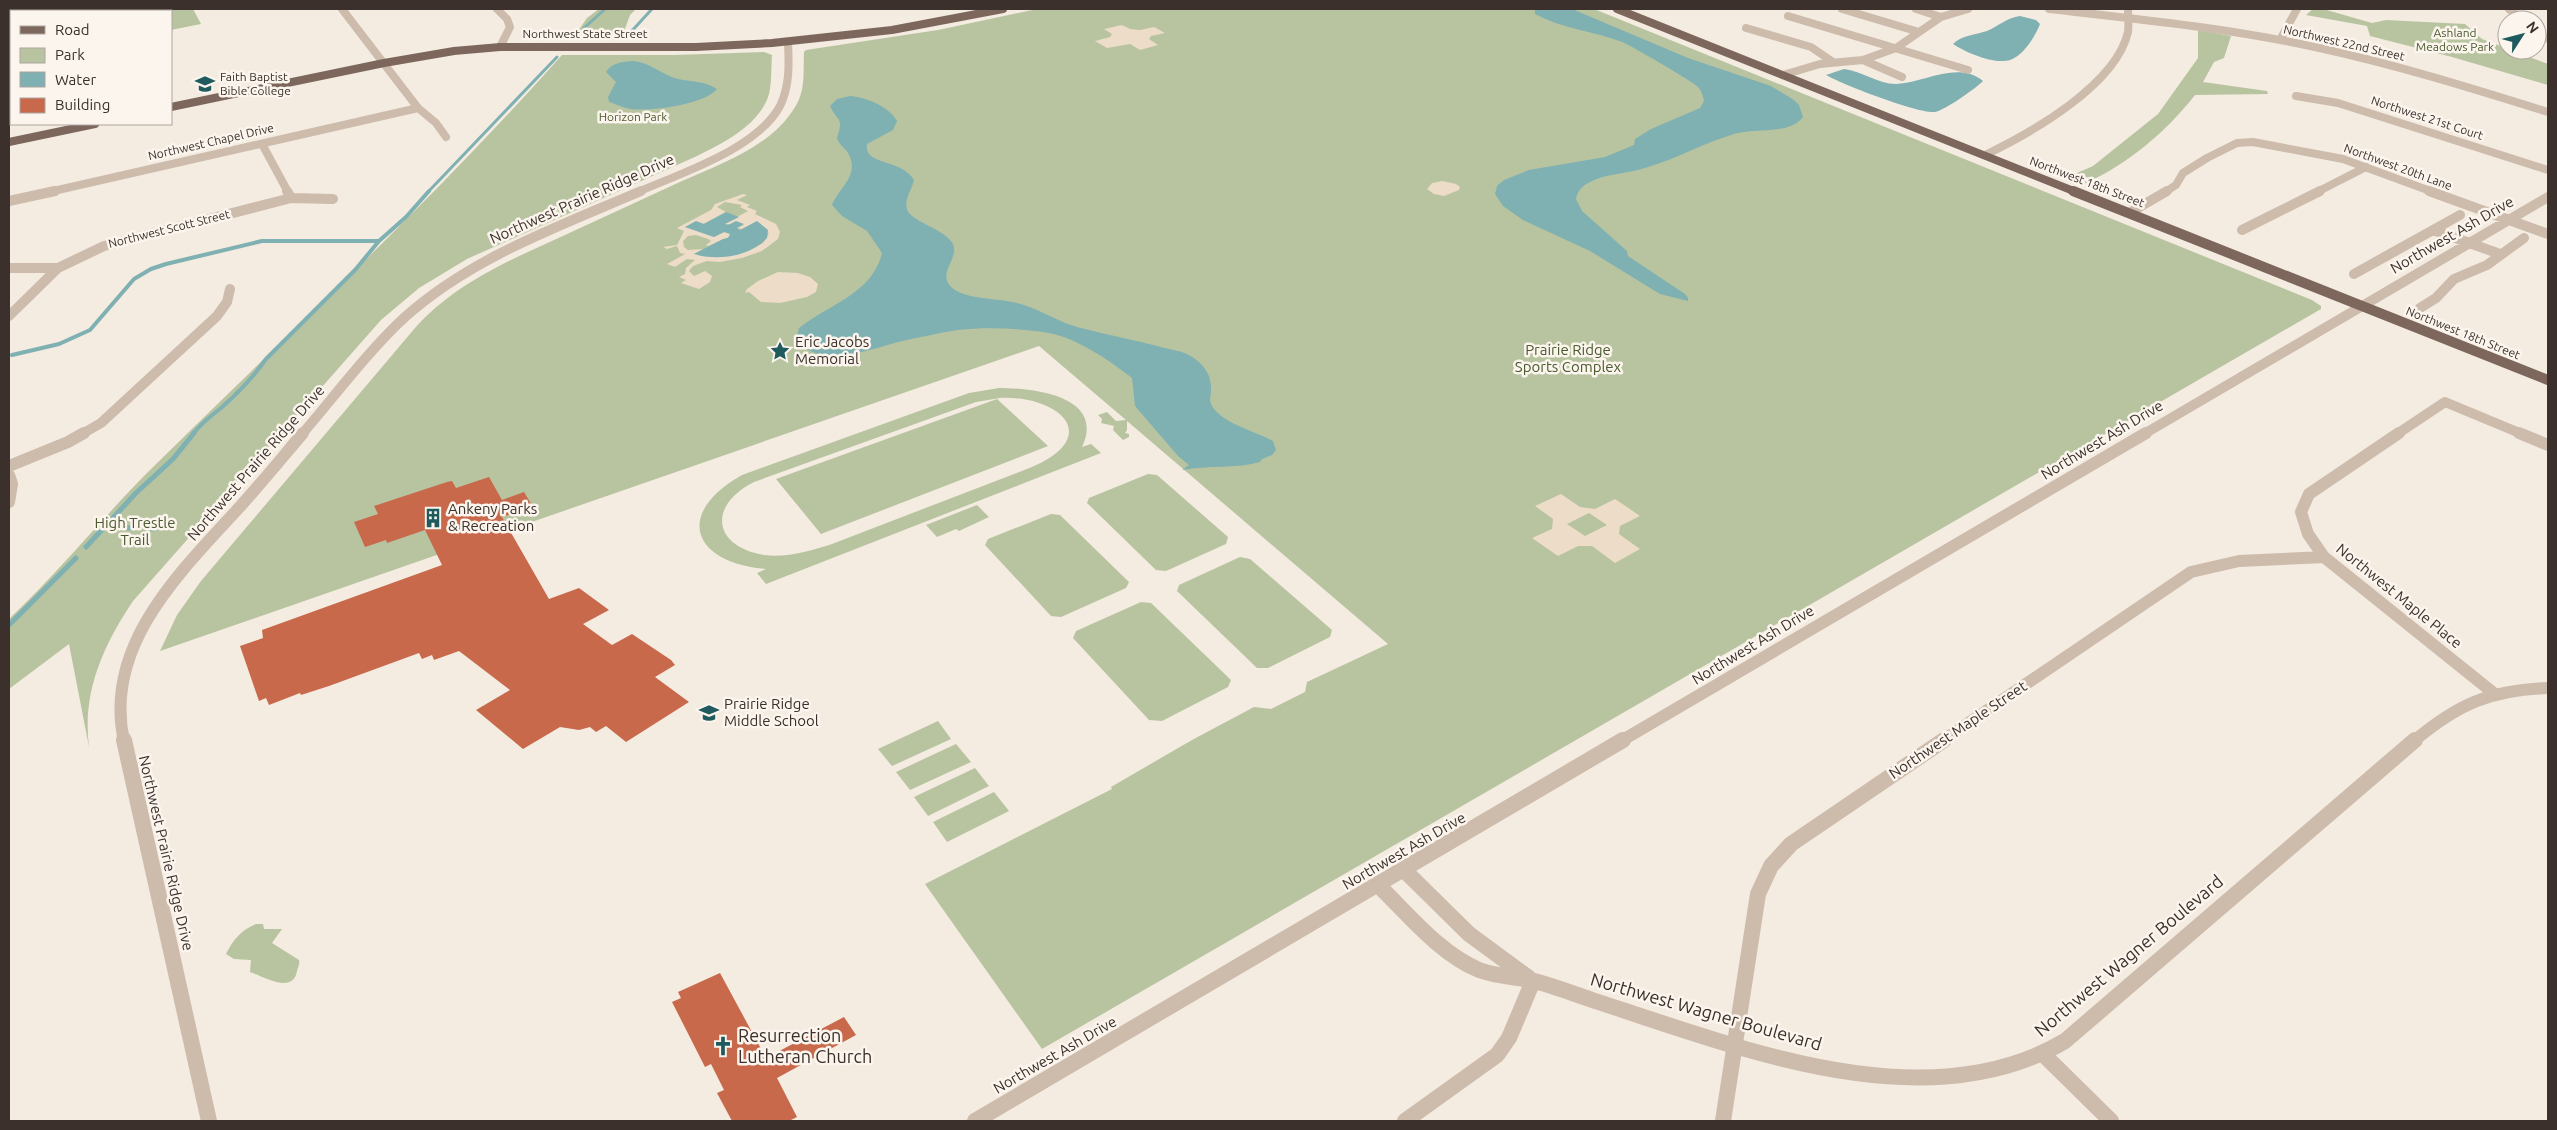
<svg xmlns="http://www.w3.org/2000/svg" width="2557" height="1130" viewBox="0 0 2557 1130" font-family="Ubuntu,sans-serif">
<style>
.green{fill:#b8c4a0;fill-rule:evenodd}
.plaza{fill:#ecdcc8;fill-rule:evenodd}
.water{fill:#7fb0b2}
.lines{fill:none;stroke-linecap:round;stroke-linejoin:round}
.stream-far2{stroke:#7fb0b2;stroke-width:3}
.stream-far1{stroke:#7fb0b2;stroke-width:4}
.stream{stroke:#7fb0b2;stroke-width:5}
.building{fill:#c8694b}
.minor-far3{stroke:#cdbbac;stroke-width:8}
.minor-far2{stroke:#cdbbac;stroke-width:10}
.minor-far1{stroke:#cdbbac;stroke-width:12}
.minor{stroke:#cdbbac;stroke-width:16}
.major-far1{stroke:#7d675c;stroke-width:8}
.major{stroke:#7d675c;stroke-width:10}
.labels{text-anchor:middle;stroke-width:5;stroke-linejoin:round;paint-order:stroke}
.far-park-label{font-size:12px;fill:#4a5a2e;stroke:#fbf5ee}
.far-street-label{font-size:12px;fill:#3b302b;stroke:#fbf5ee}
.far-poi-label{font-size:12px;fill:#3b302b;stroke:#fbf5ee;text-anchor:start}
.street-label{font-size:15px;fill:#3b302b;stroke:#fbf5ee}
.poi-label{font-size:15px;fill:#3b302b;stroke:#fbf5ee;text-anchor:start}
.park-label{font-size:15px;fill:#4a5a2e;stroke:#fbf5ee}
.near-street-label{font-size:18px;fill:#3b302b;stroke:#fbf5ee}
.near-poi-label{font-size:18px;fill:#3b302b;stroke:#fbf5ee;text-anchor:start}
</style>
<rect width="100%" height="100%" fill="#f4ebe1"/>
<path class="green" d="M135 9H193L201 24 171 30V11H122Z
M599 9H636L630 15 622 37H587L572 40 587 18Z
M1037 9H1594L2312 300 2321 306V309L1042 1049 925 884 1112 789 1111 787 1192 740 1254 707 1271 709 1305 692 1307 682 1388 644 1127 421V430L1125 433 1129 434V437L1123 440 1113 430 1114 426 1101 423 1102 419 1098 415 1107 412 1116 421 1126 420 1039 346 160 651 177 615 201 581 415 328C455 283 510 260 565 235 604 217 643 199 682 181 721 164 772 146 795 107 806 91 803 71 804 52L806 50 938 30Z
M2313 9H2323L2372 23 2386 20 2465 24 2482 39 2548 64V85L2452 57 2370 36 2367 26 2306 15Z
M2198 30 2231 36 2224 58 2214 62 2203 82 2267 91 2268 94 2195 95C2167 131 2128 164 2086 183L2070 176 2093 166 2158 114 2198 58Z
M764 52 772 55C771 67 772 82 769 94 760 125 723 143 697 156L467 259 419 288 381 320 133 601C103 646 82 692 89 747L69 644 9 689V619C59 572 102 518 151 469 290 332 433 200 562 55H674Z
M999 388C1033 388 1106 396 1082 447L1091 444 1101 453 766 584 757 573 766 569C693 563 673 514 742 475L969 393ZM1000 398C1057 395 1105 435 1032 467L832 544C810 551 787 558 764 555 712 546 708 505 754 482L976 402Z
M997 399 1048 446 821 534 776 479Z
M1148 474 1157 475 1228 537 1226 544 1166 571 1156 570 1087 503 1089 498Z
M977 505 989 517 959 531 956 529 937 537 926 525Z
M1051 514 1060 515 1129 582 1126 588 1061 617 1051 616 985 545 988 539Z
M1240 557 1250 559 1332 630 1330 637 1268 668H1257L1177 591 1179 585Z
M1141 602 1151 603 1231 680 1228 687 1162 721 1149 720 1073 638 1076 631Z
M938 721 951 739 892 766 878 749Z
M956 744 971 762 910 790 896 772Z
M975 768 989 786 928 816 914 797Z
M994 792 1009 811 947 842 933 822Z
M256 924H263L264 929H282L272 943 299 960C300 964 298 967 297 971 293 995 263 976 250 972L251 960 234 959 226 954C233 940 241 930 256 924Z"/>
<path class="plaza" d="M1122 25 1130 29 1140 30 1154 27 1165 33 1151 36 1149 39 1158 45 1140 50 1130 44 1107 48 1095 41 1110 37 1112 34 1104 29Z
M1442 181 1456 184 1460 187 1459 190 1444 196 1434 194 1427 189 1432 183Z
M743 194 747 195 737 200 750 205 747 207 757 211 755 214 776 224 780 232 778 239 762 251 742 258 720 262 707 261 693 266 689 271 694 276 705 271 712 276 710 282 699 289 681 283 686 280 679 277 685 274 686 268 695 260 687 259 675 267 667 264 685 254 680 253 677 246 667 249 663 247 677 245 684 231 677 228 711 210 715 204ZM725 202 742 205 740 207 748 211 724 224 744 225 736 228 769 233 763 243 750 250 727 256 694 254 703 249 688 250 684 247 683 241 688 236 696 235 708 239 711 241 706 245 708 246 729 237 731 234 724 232 714 237 685 227 703 224 726 212 717 207Z
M778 272 798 273 810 277 818 284 816 292 807 297 780 303 761 302 749 292 745 293 747 289 758 281Z
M1561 494 1580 507 1595 509 1615 499 1627 507 1640 516 1620 526 1619 534 1640 549 1615 563 1592 546H1578L1558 556 1532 538 1552 529 1553 519 1535 506ZM1589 513 1607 525 1585 536 1567 524Z"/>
<path class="water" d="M1535 9H1572L1688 58 1771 86 1794 100 1799 105 1803 117C1790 135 1754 128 1734 134 1704 143 1676 159 1645 168 1626 174 1608 173 1590 182 1582 186 1578 190 1576 199L1582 211 1627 251 1628 256 1685 294 1688 298V301L1660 294 1590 251 1523 220 1503 206 1495 194 1497 186 1504 180 1529 170 1605 157 1634 145 1635 139 1651 129 1700 108 1704 101C1703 96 1701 90 1698 87 1692 81 1632 46 1622 42 1593 31 1563 29 1535 14Z
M2020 16 2036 20 2040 24C2035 37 2023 56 2010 60 1994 65 1965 52 1953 44 1962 35 1975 35 1987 31 1999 26 2006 18 2020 16Z
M634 61C651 63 662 75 678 79 692 82 705 81 717 89 706 104 649 112 631 109 623 108 616 104 609 102L608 97 616 82 606 72C612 62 623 62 634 61Z
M1844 69C1862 71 1878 84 1896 84 1923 83 1959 60 1983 81 1975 89 1945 110 1935 112 1919 114 1841 84 1826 75Z
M850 96C865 97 889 106 897 121L893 130 867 144C863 166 901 158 914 180 912 189 904 200 907 209 910 221 941 228 951 241 963 256 936 272 951 287 965 300 999 298 1017 303 1038 308 1056 321 1077 327 1106 335 1136 340 1165 348 1172 350 1181 351 1187 354 1201 361 1212 373 1211 390 1211 395 1209 400 1211 404 1220 423 1255 431 1273 441L1276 450 1272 455 1262 459 1260 462C1235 469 1208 465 1182 470L1189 465 1178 456 1135 406 1132 378C1110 361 1077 338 1049 333 1020 328 986 327 958 330 938 333 917 338 898 342 868 350 820 369 796 340L799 328C829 304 872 294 882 253L867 231 842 216 832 205C838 189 858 177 850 157 847 148 839 146 837 138 844 116 838 123 830 106L837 99Z
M726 212 739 217 725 224 728 225 736 221 744 224 737 228 740 230 757 221 768 230 767 238C749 257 717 261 694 254L723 239 728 238 730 234 724 232 714 237 685 227 696 221 704 224Z"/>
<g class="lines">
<path class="stream-far2" d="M629 34 652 9
M582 36 585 33 584 28 605 9
M428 192 557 57"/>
<path class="stream-far1" d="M12 355 59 344 90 330 134 279 151 269 166 264 262 241H379
M193 434C202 422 210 417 221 408 237 394 254 376 266 359L355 270 379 241 406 217 429 191"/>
<path class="stream" d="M107 527 132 528
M152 529 157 528
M86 547 136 493 173 459 194 433
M9 625 76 558"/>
</g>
<path class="building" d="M489 477 502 500 524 492 533 507 502 517 549 599 579 588 609 610 583 624 612 645 632 634 671 660 675 665 655 677 689 702 626 742 606 726 596 732 590 727 579 730 560 727 523 749 476 710 510 690 459 651 434 660 432 655 422 659 419 653 329 686 301 695 300 693 269 705 266 698 259 701 240 646 263 638 262 630 442 565 425 530 387 543 386 540 365 547 354 522 378 514 374 506 447 482 452 481 456 488Z
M720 973 766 1058 844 1017 856 1035 777 1078 797 1117 789 1121H732L717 1093 724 1090 711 1064 705 1067 672 1002 681 998 678 992Z"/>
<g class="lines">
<path class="minor-far3" d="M342 9 418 108 436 123 446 137
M497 9 507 19 510 27 500 47
M1842 9 1919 32
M1916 9 1941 17
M2049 9C2138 19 2227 28 2315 47 2394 64 2471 88 2548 112
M2509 9 2523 20
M49 11 55 9
M1788 16 1968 70
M9 27 11 26
M1746 28 1811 47 1833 62
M2537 31 2548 39
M2280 40 2297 9
M1863 60 1902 77
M1783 75 1820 64 1863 60 1896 48 1941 17 1968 9
M2296 96 2338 103 2548 170
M262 144 288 192
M1985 155C2031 133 2116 85 2128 32 2129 25 2128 16 2128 9
M49 192 418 108
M638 192C681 173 757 149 780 106 790 86 789 63 788 42
M2165 192 2176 185 2183 173 2207 158 2237 143 2253 142 2343 159 2433 192
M2317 192 2366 167"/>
<path class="minor-far2" d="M287 191 291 198
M2429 191 2548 234
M9 201 55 191
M2131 212 2167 191
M2242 230 2320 191
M2433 230 2500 254
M9 268H58
M2354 274 2460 215
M2420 308 2436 298 2454 279 2487 265 2524 238
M9 316 58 268 104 246 291 198 333 199
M82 434 101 423 217 316 227 302 230 289
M302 434C334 397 369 350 405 317 472 257 560 226 641 191
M2144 434 2548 197
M2397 434 2445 402 2522 434"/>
<path class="minor-far1" d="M2399 433 2309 494 2301 512 2308 534 2324 557 2496 695
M2519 433 2548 445
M9 466 68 442 84 433
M9 475 12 484 9 502
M124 741C103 647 178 574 236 511 259 486 281 459 303 433
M1621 741 2146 433
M1942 741 2191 572 2239 561 2324 557
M2414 741C2458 704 2490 690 2548 688"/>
<path class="minor" d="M124 740 209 1121
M1404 870 1469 934 1529 978
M1378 885C1408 914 1439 953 1479 970 1494 976 1514 977 1530 980 1552 985 1574 994 1595 1001 1736 1046 1924 1124 2065 1041L2415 740
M2043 1054 2111 1121
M975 1121 1623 740
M1405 1121 1497 1055 1509 1038 1533 981
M1723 1121 1758 894 1771 866 1791 844 1944 740"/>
<path class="major-far1" d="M1617 9 2076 192
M171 107 384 63 454 51 500 47H696L772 43 892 30 1003 9
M9 142 95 124"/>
<path class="major" d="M2073 191 2548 380"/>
</g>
<defs>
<symbol id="university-bare" viewBox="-9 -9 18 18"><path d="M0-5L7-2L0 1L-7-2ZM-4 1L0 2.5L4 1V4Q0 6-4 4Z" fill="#1f5a5e" stroke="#fbf5ee" stroke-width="2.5" paint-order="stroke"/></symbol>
<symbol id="sight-bare" viewBox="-9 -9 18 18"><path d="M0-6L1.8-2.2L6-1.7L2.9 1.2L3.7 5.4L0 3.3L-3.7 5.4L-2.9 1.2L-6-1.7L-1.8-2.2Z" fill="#1f5a5e" stroke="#fbf5ee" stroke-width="2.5" paint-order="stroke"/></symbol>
<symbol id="building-bare" viewBox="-9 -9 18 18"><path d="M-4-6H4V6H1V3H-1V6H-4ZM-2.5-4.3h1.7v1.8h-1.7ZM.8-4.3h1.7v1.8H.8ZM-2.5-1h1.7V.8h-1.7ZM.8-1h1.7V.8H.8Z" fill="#1f5a5e" stroke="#fbf5ee" stroke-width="2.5" paint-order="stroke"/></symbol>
<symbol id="school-bare" viewBox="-9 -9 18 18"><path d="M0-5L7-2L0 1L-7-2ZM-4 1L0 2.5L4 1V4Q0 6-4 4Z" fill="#1f5a5e" stroke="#fbf5ee" stroke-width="2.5" paint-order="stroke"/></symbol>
<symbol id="church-bare" viewBox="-9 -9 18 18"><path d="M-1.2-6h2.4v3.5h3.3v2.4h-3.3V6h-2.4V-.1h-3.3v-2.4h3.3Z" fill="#1f5a5e" stroke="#fbf5ee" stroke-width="2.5" paint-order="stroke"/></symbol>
</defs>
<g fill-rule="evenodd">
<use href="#university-bare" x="191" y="70" width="28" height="28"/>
<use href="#sight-bare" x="766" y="337" width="28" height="28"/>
<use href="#building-bare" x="419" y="504" width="28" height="28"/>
<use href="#school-bare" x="695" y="699" width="28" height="28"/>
<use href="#church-bare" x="709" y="1032" width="28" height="28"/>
</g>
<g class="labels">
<g class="far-park-label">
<text x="2455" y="37">Ashland<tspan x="2455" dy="14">Meadows Park</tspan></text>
<text x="633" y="121">Horizon Park</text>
</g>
<g class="far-street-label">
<text x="585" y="38">Northwest State Street</text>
<text transform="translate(2344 43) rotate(13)" y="4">Northwest 22nd Street</text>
<text transform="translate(2427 118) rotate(18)" y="4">Northwest 21st Court</text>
<text transform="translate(211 142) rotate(-13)" y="4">Northwest Chapel Drive</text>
<text transform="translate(2398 167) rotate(20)" y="4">Northwest 20th Lane</text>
<text transform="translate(2087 182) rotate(21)" y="4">Northwest 18th Street</text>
<text transform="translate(169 229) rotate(-14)" y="4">Northwest Scott Street</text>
<text transform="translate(2463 333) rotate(22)" y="4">Northwest 18th Street</text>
</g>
<g class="far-poi-label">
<text x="220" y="81">Faith Baptist<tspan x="220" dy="14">Bible College</tspan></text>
</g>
<g class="street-label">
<text transform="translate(582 199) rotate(-24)" y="5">Northwest Prairie Ridge Drive</text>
<text transform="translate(2452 235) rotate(-30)" y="5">Northwest Ash Drive</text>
<text transform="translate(2102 440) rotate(-31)" y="5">Northwest Ash Drive</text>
<text transform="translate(256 463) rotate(-49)" y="5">Northwest Prairie Ridge Drive</text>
<text transform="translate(2399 596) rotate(39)" y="5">Northwest Maple Place</text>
<text transform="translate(1753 645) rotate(-31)" y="5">Northwest Ash Drive</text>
<text transform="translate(1958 730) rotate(-34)" y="5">Northwest Maple Street</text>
<text transform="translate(1404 851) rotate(-30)" y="5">Northwest Ash Drive</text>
<text transform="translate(166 853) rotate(77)" y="5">Northwest Prairie Ridge Drive</text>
<text transform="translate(1055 1055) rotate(-30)" y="5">Northwest Ash Drive</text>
</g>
<g class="poi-label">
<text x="795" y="347">Eric Jacobs<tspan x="795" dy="17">Memorial</tspan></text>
<text x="448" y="514">Ankeny Parks<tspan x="448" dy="17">&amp; Recreation</tspan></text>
<text x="724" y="709">Prairie Ridge<tspan x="724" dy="17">Middle School</tspan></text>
</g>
<g class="park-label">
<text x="1568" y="355">Prairie Ridge<tspan x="1568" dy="17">Sports Complex</tspan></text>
<text x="135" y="528">High Trestle<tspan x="135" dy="17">Trail</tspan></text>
</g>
<g class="near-street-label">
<text transform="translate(2129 956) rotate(-40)" y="6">Northwest Wagner Boulevard</text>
<text transform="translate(1706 1012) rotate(16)" y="6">Northwest Wagner Boulevard</text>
</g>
<g class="near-poi-label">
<text x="738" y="1042">Resurrection<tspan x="738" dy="21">Lutheran Church</tspan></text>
</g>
</g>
<rect width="2557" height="1130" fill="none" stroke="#3b302b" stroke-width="20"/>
<rect x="10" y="10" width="162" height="115" fill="#fbf5ee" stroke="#aea6a0"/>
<rect x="20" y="26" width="25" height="8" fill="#7d675c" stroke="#aea6a0"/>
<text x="55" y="35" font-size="15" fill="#3b302b">Road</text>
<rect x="20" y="48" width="25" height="15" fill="#b8c4a0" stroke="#aea6a0"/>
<text x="55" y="60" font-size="15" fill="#3b302b">Park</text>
<rect x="20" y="72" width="25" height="15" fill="#7fb0b2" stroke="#aea6a0"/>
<text x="55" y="85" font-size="15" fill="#3b302b">Water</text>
<rect x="20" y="98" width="25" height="15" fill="#c8694b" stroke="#aea6a0"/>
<text x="55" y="110" font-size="15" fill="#3b302b">Building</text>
<g transform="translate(2522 35) rotate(54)"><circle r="24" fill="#fbf5ee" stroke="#aea6a0"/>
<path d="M0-4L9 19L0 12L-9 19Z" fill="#1f5a5e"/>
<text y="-8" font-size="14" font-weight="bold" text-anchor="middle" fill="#3b302b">N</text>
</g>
</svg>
